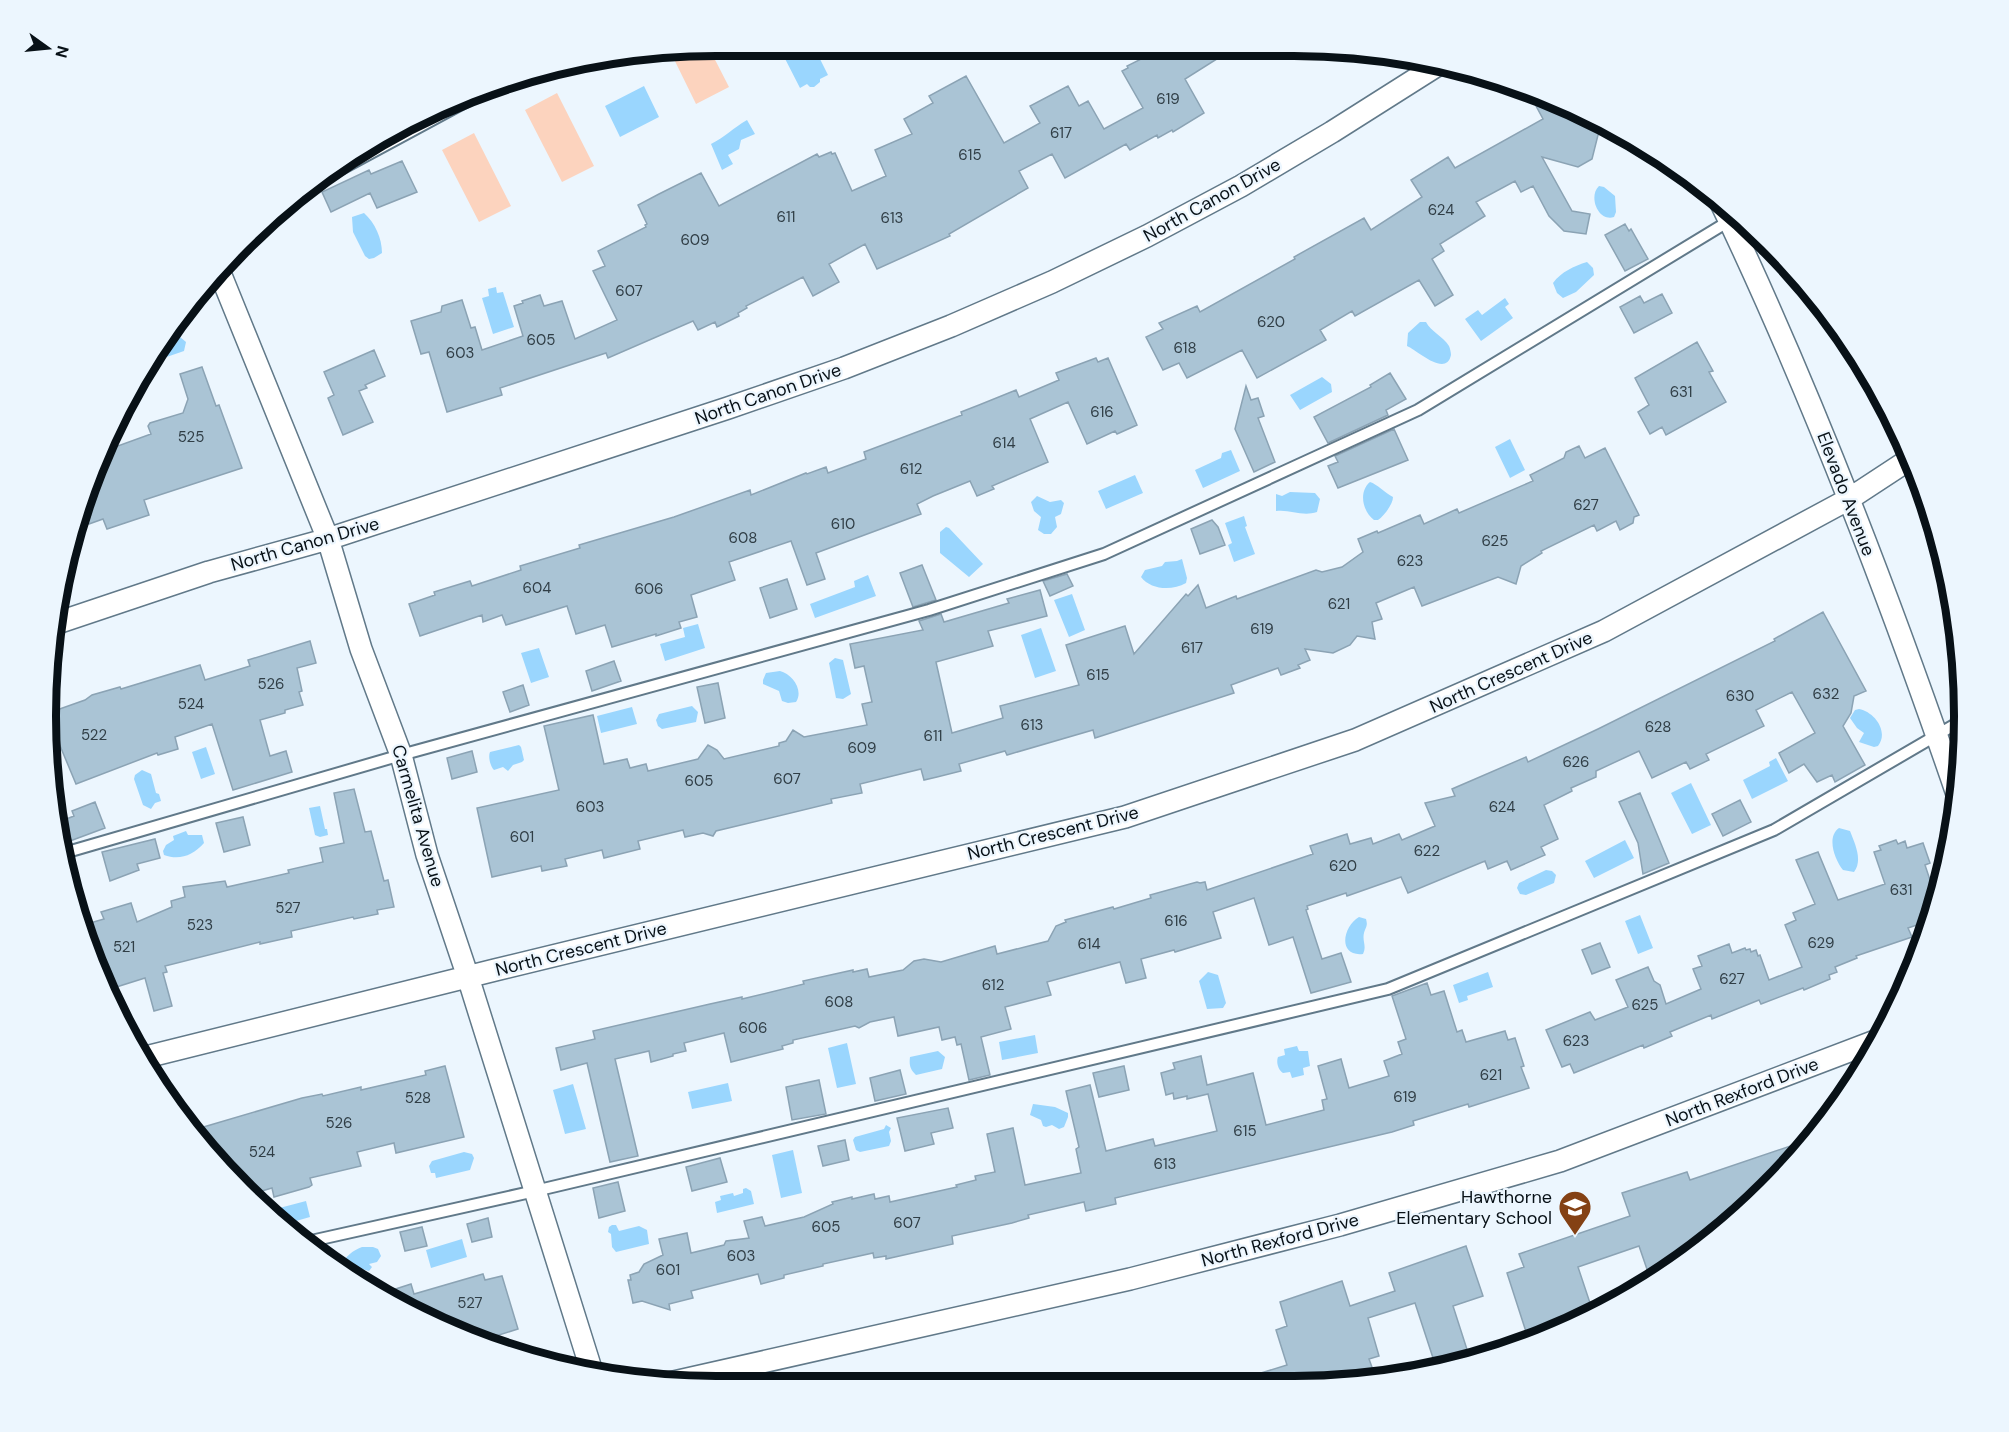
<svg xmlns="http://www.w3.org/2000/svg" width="2009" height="1432" viewBox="0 0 2009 1432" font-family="'DM Sans',sans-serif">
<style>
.green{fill:#fcd3be}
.water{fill:#9ad6fe}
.building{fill:#aac4d5;stroke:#8ba3b4;stroke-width:1.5}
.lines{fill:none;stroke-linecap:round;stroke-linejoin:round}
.lane-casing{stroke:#617989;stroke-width:14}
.street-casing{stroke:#617989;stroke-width:24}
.lane{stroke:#fff;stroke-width:10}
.street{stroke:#fff;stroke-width:21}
.labels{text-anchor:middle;stroke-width:4.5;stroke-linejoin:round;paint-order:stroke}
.number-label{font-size:15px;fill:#303e46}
.street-label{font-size:18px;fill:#081117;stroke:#ecf6fe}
.poi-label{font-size:18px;fill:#081117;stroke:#ecf6fe;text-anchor:end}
.rim{fill:none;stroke:#081117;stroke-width:8}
</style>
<rect width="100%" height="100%" fill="#ecf6fe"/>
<path class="green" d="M708 46 729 87 696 104 670 51Z
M557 93 594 166 562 182 525 110Z
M474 133 511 206 479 222 442 150Z"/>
<path class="water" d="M778 45H813L828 75 820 79V82L814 87H810L807 84 800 88Z
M644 86 659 117 620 137 605 106Z
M747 120 755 134 741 140 739 149 728 155 733 164 722 170 711 144C725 137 733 128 747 120Z
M1599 186 1604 187 1615 196 1616 212 1614 217C1598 222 1588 196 1599 186Z
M364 213C375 223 382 238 382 253L374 258 369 259 365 256 353 232 352 217Z
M1587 262 1593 268 1594 275 1576 292 1563 298 1557 293 1553 283C1561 272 1574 266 1587 262Z
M496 287 497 293 503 292 514 327 493 334 482 298 489 296 488 289Z
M1505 298 1509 304 1505 307 1513 318 1481 341 1465 319 1478 310 1482 315Z
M1420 322H1426C1431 332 1443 336 1449 346 1450 348 1451 353 1451 355 1446 378 1417 350 1407 346L1408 333Z
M180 337 186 342 184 351 152 362 166 341Z
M1322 377 1331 384 1332 392 1300 410 1290 395Z
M1510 439 1525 470 1510 478 1495 447Z
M1231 450 1240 471 1203 488 1195 470 1221 458 1222 453Z
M1135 475 1143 493 1106 509 1098 491Z
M1370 482C1377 484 1385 493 1393 497 1393 504 1384 516 1378 520H1374C1363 512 1358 492 1370 482Z
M1290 492 1315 493 1320 499 1317 512C1302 517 1290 509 1276 511V494L1282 496Z
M1037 496 1050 502 1061 500 1064 503 1061 514 1055 517 1057 527 1051 534H1044L1038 530 1041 517 1034 511 1031 502Z
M1244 516 1247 526 1245 527 1255 554 1234 562 1228 545 1232 543 1225 523Z
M946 527 949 528 983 564 969 577 940 553V532Z
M1182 559 1187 578 1186 583C1172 591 1151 590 1141 577L1145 570 1162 566 1165 562 1177 561Z
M868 575 876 596 815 618 810 604 855 587 854 581Z
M1072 594 1085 630 1069 637 1054 600Z
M698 624 705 648 665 661 660 644 685 637 683 628Z
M1041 628 1056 671 1035 678 1021 635Z
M539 648 549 677 531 683 521 653Z
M835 658 843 660 851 694 843 699 836 698 829 663Z
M780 671C792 674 804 690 796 702L788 703 782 701 779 691 763 684V680L766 673Z
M692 706 698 712 696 722 662 729 658 726 656 720 659 714Z
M632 707 637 724 601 733 597 716Z
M1859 709C1875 712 1889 732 1878 746L1874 747 1859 742 1864 733 1857 728 1850 718 1855 710Z
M519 745 521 747 524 760 522 762 513 765 508 771 503 767 494 770C490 766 488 756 490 752Z
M206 747 215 774 201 779 192 752Z
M1776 758 1788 781 1752 799 1743 780 1770 766 1769 762Z
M142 770 151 774 156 793 159 794 161 801 155 803 151 809 143 805 134 779 135 775Z
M1691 783 1711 825 1692 834 1671 793Z
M320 806 325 829H327L328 835 320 837 315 835 309 808Z
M1839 828 1850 831C1855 844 1863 860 1854 872L1843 870C1835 860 1826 837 1839 828Z
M186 831 188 835H202L204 843C193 855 180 861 164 855L163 851 166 845 174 840 173 836Z
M1625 840 1634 858 1594 878 1585 861Z
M1546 870 1552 871 1556 875 1554 883 1526 895 1520 894 1517 888 1519 883Z
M70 874 79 877 89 912 82 919Z
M1640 915 1653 948 1638 954 1625 921Z
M1359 917 1366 919C1368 926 1366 926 1364 933 1362 941 1367 946 1363 954 1337 957 1343 926 1359 917Z
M1208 972 1218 975 1226 1003 1223 1008 1207 1009 1199 981Z
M1488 972 1493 987 1467 996 1468 1000 1459 1003 1453 985Z
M1035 1035 1038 1053 1002 1060 999 1042Z
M847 1043 856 1084 837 1088 828 1048Z
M1297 1046 1299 1051H1308L1310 1066 1303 1068 1304 1075 1292 1078 1290 1072 1283 1073C1278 1070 1276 1062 1278 1057L1285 1055 1284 1049Z
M938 1051 945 1057 942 1069 916 1075C910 1069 909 1065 910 1057Z
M728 1083 732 1101 692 1109 688 1092Z
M573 1084 586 1129 565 1134 553 1090Z
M1033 1104 1055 1107 1068 1113V1117L1064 1127 1059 1129 1052 1125 1046 1127 1043 1126 1041 1120 1030 1115Z
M886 1125 891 1128 889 1132 891 1141 889 1146 860 1152 856 1150 853 1140 855 1137 884 1129Z
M793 1150 802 1193 781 1198 772 1155Z
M464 1152 472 1154 474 1158 470 1170 436 1178 435 1173H431L429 1166 432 1161Z
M746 1188 751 1191 754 1204 717 1213 715 1202 721 1200 720 1196 733 1193 734 1196 743 1193V1189Z
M306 1201 310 1217 282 1225 268 1211Z
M612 1225H616L619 1231 639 1226 647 1230 649 1244 616 1252 612 1247 611 1234 608 1232 609 1227Z
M462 1239 467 1257 431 1268 426 1250Z
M362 1247H373L378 1249 381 1256 377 1262 369 1264 372 1267 369 1271 362 1269 357 1275 352 1276 342 1270 341 1265C346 1256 352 1251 362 1247Z"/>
<path class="building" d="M1169 45H1212L1220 57 1185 79 1204 113 1173 132 1172 130 1158 138 1157 135 1130 150 1126 144 1065 178 1052 154 1019 171 1028 188 949 234 950 236 877 269 865 244 829 264 839 282 813 296 803 277 746 306 747 308 738 313 739 316 717 327 715 322 698 330 693 321 608 358 606 353 500 388 502 395 447 412 429 352 421 354 411 321 441 312 442 306 462 300 471 328 475 327 482 350 523 336 514 306 523 303 522 301 540 295 544 306 562 301 575 339 617 320 593 271 605 266 598 251 646 227 645 225 647 224 638 205 659 194 701 173 719 206 817 154 819 157 831 152 832 154 835 153 852 191 886 176 875 150 912 134 904 119 933 103 929 96 966 76 1004 143 1040 123 1030 106 1068 86 1079 106 1088 101 1104 129 1143 108 1122 71 1128 68 1127 66Z
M1550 96 1613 127 1598 135 1592 159 1578 167 1542 157 1572 211 1590 214 1586 234 1564 231 1549 216 1533 186 1521 192 1515 181 1476 202 1485 216 1440 244 1444 251 1432 259 1453 295 1435 306 1419 280 1355 316 1352 311 1320 330 1326 340 1257 378 1242 350 1187 378 1179 363 1163 370 1146 337 1163 329 1159 323 1197 306 1200 312 1295 259 1294 257 1364 218 1371 230 1422 197 1411 180 1448 157 1455 168 1543 119 1535 104Z
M402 161 417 192 377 208 370 193 331 212 322 192 369 170 371 174Z
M1625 224 1629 231 1631 229 1648 259 1625 271 1605 235Z
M1662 294 1672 313 1634 333 1620 307 1640 296 1644 303Z
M1697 342 1713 371 1709 372 1726 402 1666 435 1662 427 1650 434 1638 412 1649 405 1635 378Z
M374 350 385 376 365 385 367 388 359 391 373 422 343 435 328 398 334 395 324 372Z
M1096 358 1098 362 1108 358 1137 425 1117 434 1115 431 1087 444 1068 402 1030 419 1048 462 992 486 994 489 977 496 970 481 933 496 917 504 921 514 816 553 825 579 807 585 791 541 729 562 735 580 691 595 697 617 679 622 681 628 656 636V634L612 647 605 625 576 634 567 606 506 625 502 615 483 622 482 615 420 636 409 604 435 595 434 592 470 581 472 586 521 570 520 566 580 548 579 545 674 517 750 490 751 495 806 473 807 474 826 467 828 473 866 459 864 452 962 415 961 412 979 405 1016 390 1019 397 1059 380 1056 373Z
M202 367 216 406 219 405 242 468 144 500 149 515 107 529 103 519 89 524 80 501 101 452 151 434 148 426 150 423 183 413 188 399 180 374Z
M1390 373 1406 399 1386 410 1388 415 1328 443 1314 417 1371 387 1370 385Z
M1246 386 1251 400 1258 398 1264 416 1258 418 1275 462 1254 472 1235 429Z
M1394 429 1408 460 1338 488 1328 466 1338 462 1335 456Z
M1579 446 1585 458 1605 448 1639 515 1634 517 1633 523 1620 530 1616 521 1597 531 1594 525 1541 551 1542 553 1521 566 1516 584 1498 577 1422 606 1414 587 1376 603 1382 619 1372 622 1375 639 1357 636 1350 645 1333 653 1305 649 1310 660 1298 665 1300 668 1281 675 1278 668 1231 685 1234 693 1095 738 1093 730 1007 755 1005 751 959 764 961 771 937 777 924 780 921 769 860 784 862 793 831 799 832 803 716 831 713 836 703 833 685 837 683 830 638 841 640 849 604 858 602 850 565 859 567 866 542 871 541 866 492 877 477 808 559 790 544 726 593 715 604 764 627 759 630 768 646 764 648 771 698 759 708 745 717 750 724 759 779 746V743L786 741 793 730 804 737 867 725 862 704 872 702 864 666 855 668 850 644 923 630 919 621 941 614 944 622 1009 603 1007 599 1040 590 1047 616 988 631 993 646 936 662 952 733 1003 718 1000 706 1079 685 1066 645 1125 626 1134 654 1186 594 1188 596 1198 585 1206 608 1236 596 1237 599 1316 570 1322 572 1342 567 1363 552 1358 539 1377 531 1378 533 1420 515 1424 524 1457 509 1459 513 1533 481 1530 475 1564 458 1566 452Z
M1212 520 1218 527 1225 545 1200 554 1191 529Z
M922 565 936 600 913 607 900 573Z
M1067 574 1073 586 1050 596 1043 581Z
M787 579 797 609 770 618 760 588Z
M1823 612 1866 691 1854 696 1851 713 1843 726 1865 765 1835 782 1832 775 1817 782 1804 764 1789 773 1779 753 1815 733 1792 692 1756 710 1764 726 1706 754 1709 760 1690 769 1686 762 1652 778 1639 751 1596 771V777L1571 788 1572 791 1544 805 1558 839 1541 847 1545 855 1511 870 1507 861 1488 869 1485 861 1408 893 1401 877 1347 896 1346 893 1307 906 1308 909 1306 910 1322 959 1341 953 1351 982 1311 993 1293 937 1269 945 1254 898 1213 912 1221 938 1175 952 1174 950 1141 959 1146 978 1126 983 1120 962 1047 982 1051 995 1005 1007 1011 1029 981 1037 990 1075 969 1080 961 1044 957 1045 955 1037 942 1040 939 1027 898 1036 894 1017 870 1022 859 1028 855 1026 793 1040V1043L782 1046 783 1049 731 1062 724 1033 684 1043 686 1051 673 1054V1056L651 1062 649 1051 615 1059 638 1156 610 1162 587 1063 561 1070 556 1048 595 1039 593 1031 710 1004 742 997V999L804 984 803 981 853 970V972L867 969 869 977 903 970 914 961 924 959 941 962 995 946 997 954 1048 941 1056 926 1066 922 1065 920 1113 907 1114 909 1151 898 1150 895 1197 882 1200 883 1205 882 1207 890 1313 854 1310 846 1347 834 1350 844 1371 838 1373 844 1399 834 1402 840 1435 826 1425 803 1455 796 1452 789 1526 757 1528 762 1598 729 1775 641 1774 639Z
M310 641 316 663 297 668 302 691 299 692 303 705 285 710V713L260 720 270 756 286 751 292 772 233 790 212 724 175 737 178 749 158 755 157 753 76 784 58 741 51 743V712L85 700 92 695 120 687 121 689 200 665 205 680 250 666 248 660Z
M614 661 621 681 592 691 586 671Z
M718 683 725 718 705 723 697 687Z
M523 685 529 705 510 712 503 692Z
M472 751 477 772 452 779 447 758Z
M354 789 365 832 371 831 384 881 388 880 394 907 377 910 378 914 354 919 353 917 291 931 292 937 260 944V942L165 966 167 972 163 973 172 1006 154 1011 145 978 110 989 103 968 97 970 83 925 104 919 101 912 131 903 137 922 172 907 171 901 185 897 183 887 225 881 227 887 289 873 288 870 323 862 320 848 344 843 334 793Z
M1640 793 1669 863 1643 874 1638 843 1619 802Z
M1740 800 1751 822 1723 836 1712 814Z
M95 802 105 828 62 844 56 823 74 816 72 811Z
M243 817 250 845 224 852 216 823Z
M155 839 160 858 137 864 139 870 110 881 102 852Z
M1896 840 1898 844 1905 841 1907 848 1923 843 1930 863 1925 865 1937 901 1929 921 1908 928 1912 937 1856 956 1857 958 1835 967 1837 972 1829 975 1830 979 1804 990 1803 988 1761 1004 1759 1000 1712 1019 1711 1015 1670 1032 1672 1036 1644 1048 1643 1045 1574 1073 1570 1064 1562 1067 1546 1030 1590 1012 1595 1020 1628 1007 1616 980 1648 967 1654 981 1660 985 1666 1004 1701 989 1693 969 1702 966 1698 956 1729 944 1732 953 1745 948 1746 950 1750 949 1751 952 1756 950 1758 956 1760 955 1769 980 1802 967 1785 925 1796 920 1793 913 1815 904 1796 860 1818 852 1838 900 1885 884 1874 852 1881 850 1879 846Z
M1600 943 1610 967 1592 974 1582 950Z
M1427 983 1431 995 1444 991 1457 1032 1462 1030 1466 1042 1505 1031 1508 1040 1515 1038 1524 1066 1521 1067 1529 1088 1469 1107 1468 1104 1413 1121 1414 1125 1392 1132 1115 1198 1116 1204 1086 1211 1084 1202 1028 1215 1029 1218 1012 1223 952 1236 953 1244 886 1259V1256L874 1258 873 1253 823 1264V1266L784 1275V1278L761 1284 758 1274 691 1291 693 1298 669 1304 670 1310 642 1301 633 1303 628 1280H631L630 1275 639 1272 644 1264 663 1255 659 1239 687 1233 691 1253 724 1245 726 1241 749 1238 744 1221 762 1217 765 1226 804 1217 833 1204 832 1202 852 1197V1199L874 1194 875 1199 889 1196 890 1202 957 1187 956 1185 976 1180 975 1176 995 1172 987 1134 1013 1128 1025 1185 1081 1173 1076 1149 1079 1147 1066 1091 1090 1085 1106 1151 1153 1139 1155 1146 1217 1131 1208 1094 1187 1099V1096L1174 1099 1173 1093 1166 1095 1161 1073 1175 1069 1173 1063 1201 1056 1207 1085 1253 1073 1266 1125 1324 1110 1322 1100 1327 1099 1318 1066 1341 1059 1349 1088 1389 1076 1384 1061 1402 1054 1398 1042 1406 1039 1392 996Z
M445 1066 464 1137 396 1153 394 1143 357 1152 361 1166 310 1178 312 1185 309 1187 274 1197 272 1188 255 1193 247 1191 211 1158 190 1131 302 1098 322 1094 323 1096 361 1087V1090L426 1075 425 1071Z
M1124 1066 1129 1090 1099 1097 1093 1073Z
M900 1070 906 1094 875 1101 870 1078Z
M819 1080 826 1114 792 1120 786 1087Z
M948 1108 953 1128 931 1133 934 1144 905 1151 897 1118Z
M1811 1139 1735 1221 1650 1278 1639 1246 1578 1267 1594 1315 1529 1341 1507 1273 1524 1267 1519 1254 1630 1216 1622 1193 1687 1172 1690 1180Z
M845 1140 849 1160 823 1166 818 1146Z
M720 1158 727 1182 692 1191 686 1167Z
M618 1182 625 1211 599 1218 593 1188Z
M488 1218 492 1237 472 1242 467 1224Z
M422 1227 427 1246 405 1251 400 1232Z
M1466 1246 1483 1296 1453 1306 1471 1362 1437 1370 1415 1303 1368 1318 1379 1356 1369 1359 1377 1381 1249 1382 1248 1377 1287 1365 1276 1330 1287 1326 1280 1302 1342 1281 1350 1306 1395 1291 1389 1273Z
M483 1274 485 1280 502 1276 518 1329 480 1341 420 1318 380 1294 411 1284 414 1294Z"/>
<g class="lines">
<defs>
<path id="lane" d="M315 183 493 87
M64 853 401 755 929 610 1104 554 1418 410 1739 215
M302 1243 535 1191 1388 989 1774 830 1961 721"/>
<path id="street" d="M1720 201C1812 393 1888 593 1957 794
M218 268 328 539 361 649 401 755 427 855 468 977 592 1372
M51 625 209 572 328 539 728 408 844 368 951 326 1052 282 1147 236 1241 186 1332 132 1441 63
M142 1058 495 970 1125 817 1355 740 1604 631 1849 499 1910 459
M665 1384 1130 1279 1340 1225 1560 1161 1878 1040"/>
</defs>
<use href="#lane" class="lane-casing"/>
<use href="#street" class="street-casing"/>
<use href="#lane" class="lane"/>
<use href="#street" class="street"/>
</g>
<defs>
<symbol id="school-pin" viewBox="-11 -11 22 30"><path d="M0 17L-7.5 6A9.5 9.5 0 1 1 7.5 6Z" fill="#844114" stroke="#ecf6fe"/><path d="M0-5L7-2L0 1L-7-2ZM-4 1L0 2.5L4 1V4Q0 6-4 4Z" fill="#fff"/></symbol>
</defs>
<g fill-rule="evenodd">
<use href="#school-pin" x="1556" y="1188" width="38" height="52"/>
</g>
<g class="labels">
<g class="number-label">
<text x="1168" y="104">619</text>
<text x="1061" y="138">617</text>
<text x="970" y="160">615</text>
<text x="1441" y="215">624</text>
<text x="786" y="222">611</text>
<text x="892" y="223">613</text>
<text x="695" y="245">609</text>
<text x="629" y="296">607</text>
<text x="1271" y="327">620</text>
<text x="541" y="345">605</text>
<text x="1185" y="353">618</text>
<text x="460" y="358">603</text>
<text x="1681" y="397">631</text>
<text x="1102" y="417">616</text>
<text x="191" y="442">525</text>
<text x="1004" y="448">614</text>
<text x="911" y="474">612</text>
<text x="1586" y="510">627</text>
<text x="843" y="529">610</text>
<text x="743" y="543">608</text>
<text x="1495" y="546">625</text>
<text x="1410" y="566">623</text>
<text x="537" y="593">604</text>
<text x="649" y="594">606</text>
<text x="1339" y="609">621</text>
<text x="1262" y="634">619</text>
<text x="1192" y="653">617</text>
<text x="1098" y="680">615</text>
<text x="271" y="689">526</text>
<text x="1826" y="699">632</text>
<text x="1740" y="701">630</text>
<text x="191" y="709">524</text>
<text x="1032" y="730">613</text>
<text x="1658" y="732">628</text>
<text x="94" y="740">522</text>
<text x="933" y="741">611</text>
<text x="862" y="753">609</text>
<text x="1576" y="767">626</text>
<text x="787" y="784">607</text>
<text x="699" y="786">605</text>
<text x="590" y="812">603</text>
<text x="1502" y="812">624</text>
<text x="522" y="842">601</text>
<text x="1427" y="856">622</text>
<text x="1343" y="871">620</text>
<text x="1901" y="895">631</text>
<text x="288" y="913">527</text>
<text x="1176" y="926">616</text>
<text x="200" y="930">523</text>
<text x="1821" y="948">629</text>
<text x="1089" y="949">614</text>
<text x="124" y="952">521</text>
<text x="1732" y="984">627</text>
<text x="993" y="990">612</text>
<text x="839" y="1007">608</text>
<text x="1645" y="1010">625</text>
<text x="753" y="1033">606</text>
<text x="1576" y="1046">623</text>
<text x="1491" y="1080">621</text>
<text x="1405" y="1102">619</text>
<text x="418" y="1103">528</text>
<text x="339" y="1128">526</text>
<text x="1245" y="1136">615</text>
<text x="262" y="1157">524</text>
<text x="1165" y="1169">613</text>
<text x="907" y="1228">607</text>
<text x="826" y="1232">605</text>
<text x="741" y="1261">603</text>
<text x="668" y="1275">601</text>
<text x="470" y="1308">527</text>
</g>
<g class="street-label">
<text transform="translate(1212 200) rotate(-29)" y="6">North Canon Drive</text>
<text transform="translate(768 394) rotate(-19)" y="6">North Canon Drive</text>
<text transform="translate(1846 494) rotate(69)" y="6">Elevado Avenue</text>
<text transform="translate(305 544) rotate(-16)" y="6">North Canon Drive</text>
<text transform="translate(1511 672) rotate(-24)" y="6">North Crescent Drive</text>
<text transform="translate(418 816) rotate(74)" y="6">Carmelita Avenue</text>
<text transform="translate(1053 833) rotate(-14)" y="6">North Crescent Drive</text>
<text transform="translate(581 949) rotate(-14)" y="6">North Crescent Drive</text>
<text transform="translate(1742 1092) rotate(-21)" y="6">North Rexford Drive</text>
<text transform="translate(1280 1240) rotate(-15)" y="6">North Rexford Drive</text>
</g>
<g class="poi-label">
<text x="1552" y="1203">Hawthorne<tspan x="1552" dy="21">Elementary School</tspan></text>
</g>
</g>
<path d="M0 0H2009V1432H0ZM716 56H1294A660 660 0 0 1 1954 716V716A660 660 0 0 1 1294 1376H716A660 660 0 0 1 56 716V716A660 660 0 0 1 716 56Z" fill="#ecf6fe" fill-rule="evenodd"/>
<path class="rim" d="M716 56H1294A660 660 0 0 1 1954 716V716A660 660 0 0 1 1294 1376H716A660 660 0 0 1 56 716V716A660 660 0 0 1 716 56Z"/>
<g transform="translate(48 48) rotate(105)" stroke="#ecf6fe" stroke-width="4.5" paint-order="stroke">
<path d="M0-4.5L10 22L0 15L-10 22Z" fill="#081117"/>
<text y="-9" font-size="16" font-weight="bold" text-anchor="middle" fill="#081117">N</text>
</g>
</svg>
